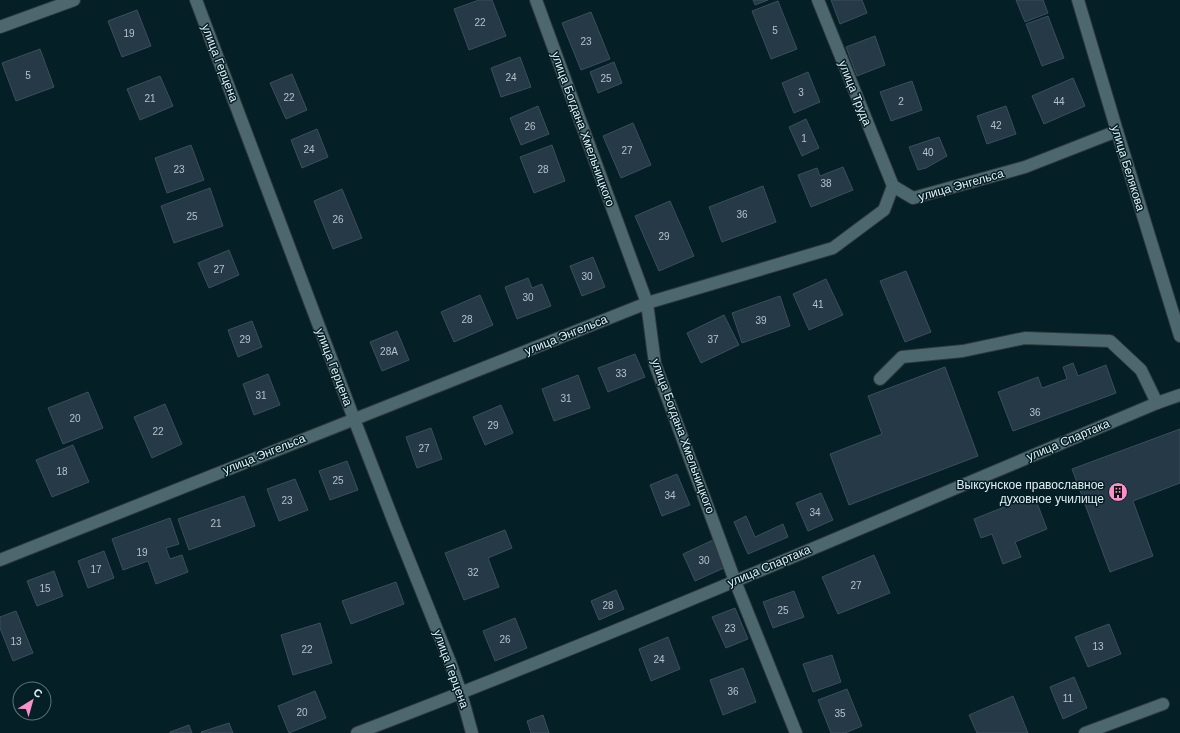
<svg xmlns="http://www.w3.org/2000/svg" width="1180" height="733" viewBox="0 0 1180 733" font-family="Helvetica,sans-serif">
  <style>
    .building { fill: #263947; stroke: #3b4e5c }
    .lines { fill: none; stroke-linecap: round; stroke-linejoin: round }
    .minor-casing { stroke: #2d373c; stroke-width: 14 }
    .minor { stroke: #4c676e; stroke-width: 12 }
    .labels { text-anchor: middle; stroke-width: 3; stroke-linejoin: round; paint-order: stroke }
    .number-label { font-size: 10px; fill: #b3c3ca }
    .street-label { font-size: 12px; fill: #e2f1f5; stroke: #041f25 }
    .poi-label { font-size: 12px; fill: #e2f1f5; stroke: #041f25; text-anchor: end }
  </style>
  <rect width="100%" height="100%" fill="#041f25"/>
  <!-- building -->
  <g class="building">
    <path d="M479,0H492L506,36L469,50L454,9Z"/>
    <path d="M753,0H768L755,5Z"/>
    <path d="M831,0H862L867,13L840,24Z"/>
    <path d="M1016,0H1043L1048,13L1025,22Z"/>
    <path d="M778,1L797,49L771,59L752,11Z"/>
    <path d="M137,10L151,46L122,57L108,21Z"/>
    <path d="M591,12L610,59L581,70L562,23Z"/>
    <path d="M1048,16L1064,58L1042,66L1026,24Z"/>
    <path d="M875,36L885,65L857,76L846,47Z"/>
    <path d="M40,49L54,87L16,101L2,63Z"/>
    <path d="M520,57L531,87L501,97L491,68Z"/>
    <path d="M614,62L622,83L598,93L590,72Z"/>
    <path d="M808,72L820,102L794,113L782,83Z"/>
    <path d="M292,74L307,110L286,119L270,83Z"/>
    <path d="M160,76L173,106L140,120L127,89Z"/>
    <path d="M1073,78L1085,106L1044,124L1032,96Z"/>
    <path d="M912,81L922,110L891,121L880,92Z"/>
    <path d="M538,106L549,134L521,145L510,118Z"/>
    <path d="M1006,106L1016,134L987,144L977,116Z"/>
    <path d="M806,119L819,148L802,156L789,127Z"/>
    <path d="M633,123L651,165L621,178L603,136Z"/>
    <path d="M317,129L328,157L302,168L291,140Z"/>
    <path d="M939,137L947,156L926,168L918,170L909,147Z"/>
    <path d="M191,145L204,180L167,193L155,158Z"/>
    <path d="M552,145L565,181L534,193L520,157Z"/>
    <path d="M843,167L853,190L811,207L798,175L817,168L820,176Z"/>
    <path d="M763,186L776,222L722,242L709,207Z"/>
    <path d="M210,188L223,226L174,243L161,206Z"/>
    <path d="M342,189L362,238L333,249L314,201Z"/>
    <path d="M670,201L694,256L659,271L635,216Z"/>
    <path d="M229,250L239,275L209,288L198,263Z"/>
    <path d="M593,257L605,287L582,296L570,266Z"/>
    <path d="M906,271L931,332L905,342L880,281Z"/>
    <path d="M528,278L532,288L542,284L551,306L517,319L505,287Z"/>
    <path d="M826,279L843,315L809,330L793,294Z"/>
    <path d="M480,295L493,325L454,342L441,312Z"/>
    <path d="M780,296L790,326L742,343L732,313Z"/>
    <path d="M724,315L739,345L701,363L687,333Z"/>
    <path d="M252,321L262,347L238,357L228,330Z"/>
    <path d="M397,331L409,360L382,371L370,342Z"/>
    <path d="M635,354L645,377L608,392L598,368Z"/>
    <path d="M1073,363L1078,376L1106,365L1116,393L1013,431L998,392L1038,377L1042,388L1067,379L1063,367Z"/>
    <path d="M945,367L978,456L849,505L830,454L882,434L868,396Z"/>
    <path d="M268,374L280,405L254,415L243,384Z"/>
    <path d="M578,375L590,408L554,421L542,389Z"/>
    <path d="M88,392L103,428L63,444L48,408Z"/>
    <path d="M165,404L182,444L152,458L134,417Z"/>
    <path d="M501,405L513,433L485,445L473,417Z"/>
    <path d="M431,428L442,459L417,468L406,437Z"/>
    <path d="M1180,429V483L1133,501L1153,556L1110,572L1072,469Z"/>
    <path d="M73,445L89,482L52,497L36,460Z"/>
    <path d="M347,461L358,490L330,500L319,471Z"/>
    <path d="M677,474L690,505L662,516L650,485Z"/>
    <path d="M295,479L308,510L279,521L267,489Z"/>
    <path d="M821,493L833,520L808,531L796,503Z"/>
    <path d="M1034,495L1047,529L1015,542L1021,557L1003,564L992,534L981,538L974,519Z"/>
    <path d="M244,496L255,526L189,550L178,519Z"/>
    <path d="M746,516L755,537L783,524L788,537L748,554L734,522Z"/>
    <path d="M170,518L179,544L166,548L170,559L182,555L188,572L156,584L148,561L123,570L112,539Z"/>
    <path d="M505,530L512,548L488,558L499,587L464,600L445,553Z"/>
    <path d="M713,540L726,567L695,581L683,554Z"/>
    <path d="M104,551L114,578L88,588L78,561Z"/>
    <path d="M874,555L890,593L838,614L822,577Z"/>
    <path d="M54,571L63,596L37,606L27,581Z"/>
    <path d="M396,582L404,604L351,624L342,601Z"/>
    <path d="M616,590L624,609L599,620L591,601Z"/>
    <path d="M794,591L804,617L773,628L763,602Z"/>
    <path d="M735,608L748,639L726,648L712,617Z"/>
    <path d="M16,611L33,653L13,661L0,628V617Z"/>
    <path d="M515,618L527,648L495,661L483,631Z"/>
    <path d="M320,623L332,663L293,675L281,635Z"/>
    <path d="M1109,624L1121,654L1088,667L1075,637Z"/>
    <path d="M668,637L680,669L651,681L639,649Z"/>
    <path d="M832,655L841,682L813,692L803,664Z"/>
    <path d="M743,668L756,702L723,715L710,680Z"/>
    <path d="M1074,677L1087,708L1063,719L1050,687Z"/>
    <path d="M847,689L862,726L845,733H831L818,700Z"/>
    <path d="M315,691L326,718L289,733L278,706Z"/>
    <path d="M1013,696L1028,733H977L969,715Z"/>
    <path d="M543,715L549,733H531L527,721Z"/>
    <path d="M229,723L233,733H202L201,732Z"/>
    <path d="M189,725L192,733H170V732Z"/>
  </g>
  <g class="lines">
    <!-- minor casing -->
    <g class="minor-casing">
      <g id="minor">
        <path d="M196,0L354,419L395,525L450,662L461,693L472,733"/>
        <path d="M536,0L647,303L655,364L735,581L796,733"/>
        <path d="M818,0L893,186"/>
        <path d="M1078,0L1117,131L1180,336"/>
        <path d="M0,27L74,0"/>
        <path d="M893,186L913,198L1025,167L1117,131"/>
        <path d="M880,379L902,357L963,351L1025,338L1110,341L1141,370L1157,403"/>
        <path d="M0,560L647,303L833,248L884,210L893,186"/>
        <path d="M357,733C627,630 891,515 1157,403L1180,395"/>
        <path d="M1085,733L1163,704"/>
      </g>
    </g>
    <!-- minor -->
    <use href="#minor" class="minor"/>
  </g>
  <!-- icons -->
  <defs>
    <g id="building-disc" transform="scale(1)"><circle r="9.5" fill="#f890ca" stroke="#041f25"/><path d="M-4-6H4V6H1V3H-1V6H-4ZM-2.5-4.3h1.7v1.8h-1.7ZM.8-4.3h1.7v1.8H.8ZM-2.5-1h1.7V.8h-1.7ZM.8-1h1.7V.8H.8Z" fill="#111"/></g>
  </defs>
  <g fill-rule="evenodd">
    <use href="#building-disc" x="1118" y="492"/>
  </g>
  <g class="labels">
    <!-- number labels -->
    <g class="number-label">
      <text x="480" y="26">22</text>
      <text x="775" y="34">5</text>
      <text x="129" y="37">19</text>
      <text x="586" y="45">23</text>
      <text x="28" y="79">5</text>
      <text x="511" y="81">24</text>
      <text x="606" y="82">25</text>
      <text x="801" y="96">3</text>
      <text x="289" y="101">22</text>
      <text x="150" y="102">21</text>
      <text x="901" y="105">2</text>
      <text x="1059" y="105">44</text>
      <text x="996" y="129">42</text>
      <text x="530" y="130">26</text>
      <text x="804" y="142">1</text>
      <text x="309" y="153">24</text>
      <text x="627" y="154">27</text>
      <text x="928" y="156">40</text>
      <text x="179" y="173">23</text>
      <text x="543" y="173">28</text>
      <text x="826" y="187">38</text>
      <text x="742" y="218">36</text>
      <text x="192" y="220">25</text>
      <text x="338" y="223">26</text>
      <text x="664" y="240">29</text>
      <text x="219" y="273">27</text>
      <text x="587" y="280">30</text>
      <text x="528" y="301">30</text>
      <text x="818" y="308">41</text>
      <text x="467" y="323">28</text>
      <text x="761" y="324">39</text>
      <text x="245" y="343">29</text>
      <text x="713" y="343">37</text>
      <text x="389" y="355">28А</text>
      <text x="621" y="377">33</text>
      <text x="261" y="399">31</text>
      <text x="566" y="402">31</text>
      <text x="1035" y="416">36</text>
      <text x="75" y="422">20</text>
      <text x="493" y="429">29</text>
      <text x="158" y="435">22</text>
      <text x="424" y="452">27</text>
      <text x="62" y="475">18</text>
      <text x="338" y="484">25</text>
      <text x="670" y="499">34</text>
      <text x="287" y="504">23</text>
      <text x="815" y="516">34</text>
      <text x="216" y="527">21</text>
      <text x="142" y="556">19</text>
      <text x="704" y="564">30</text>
      <text x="96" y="573">17</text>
      <text x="473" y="576">32</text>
      <text x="856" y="589">27</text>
      <text x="45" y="592">15</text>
      <text x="608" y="609">28</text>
      <text x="783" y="614">25</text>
      <text x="730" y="632">23</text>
      <text x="505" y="643">26</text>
      <text x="16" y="645">13</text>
      <text x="1098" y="650">13</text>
      <text x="307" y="653">22</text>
      <text x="659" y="663">24</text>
      <text x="733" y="695">36</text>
      <text x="1068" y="702">11</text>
      <text x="302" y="716">20</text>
      <text x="840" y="717">35</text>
    </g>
    <!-- street labels -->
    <g class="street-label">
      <text transform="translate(220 63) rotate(69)" y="4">улица Герцена</text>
      <text transform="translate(855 93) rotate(68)" y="4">улица Труда</text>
      <text transform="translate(583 129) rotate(70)" y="4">улица Богдана Хмельницкого</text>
      <text transform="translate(1128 168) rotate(73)" y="4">улица Белякова</text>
      <text transform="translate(961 185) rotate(-16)" y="4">улица Энгельса</text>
      <text transform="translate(566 335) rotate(-22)" y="4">улица Энгельса</text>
      <text transform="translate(334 367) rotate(69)" y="4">улица Герцена</text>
      <text transform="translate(683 436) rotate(70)" y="4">улица Богдана Хмельницкого</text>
      <text transform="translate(1068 440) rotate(-23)" y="4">улица Спартака</text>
      <text transform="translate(264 454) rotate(-22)" y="4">улица Энгельса</text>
      <text transform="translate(769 566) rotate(-23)" y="4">улица Спартака</text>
      <text transform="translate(451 669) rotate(70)" y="4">улица Герцена</text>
    </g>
    <!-- poi labels -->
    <g class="poi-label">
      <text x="1104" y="489">Выксунское православное<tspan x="1104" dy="14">духовное училище</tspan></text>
    </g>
  </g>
  <!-- north arrow -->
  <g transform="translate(32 701) rotate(37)"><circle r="19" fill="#041f25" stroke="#5d7378"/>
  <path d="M0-3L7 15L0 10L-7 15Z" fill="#f890ca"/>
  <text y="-6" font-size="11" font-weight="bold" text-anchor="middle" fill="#e2f1f5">С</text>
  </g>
</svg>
